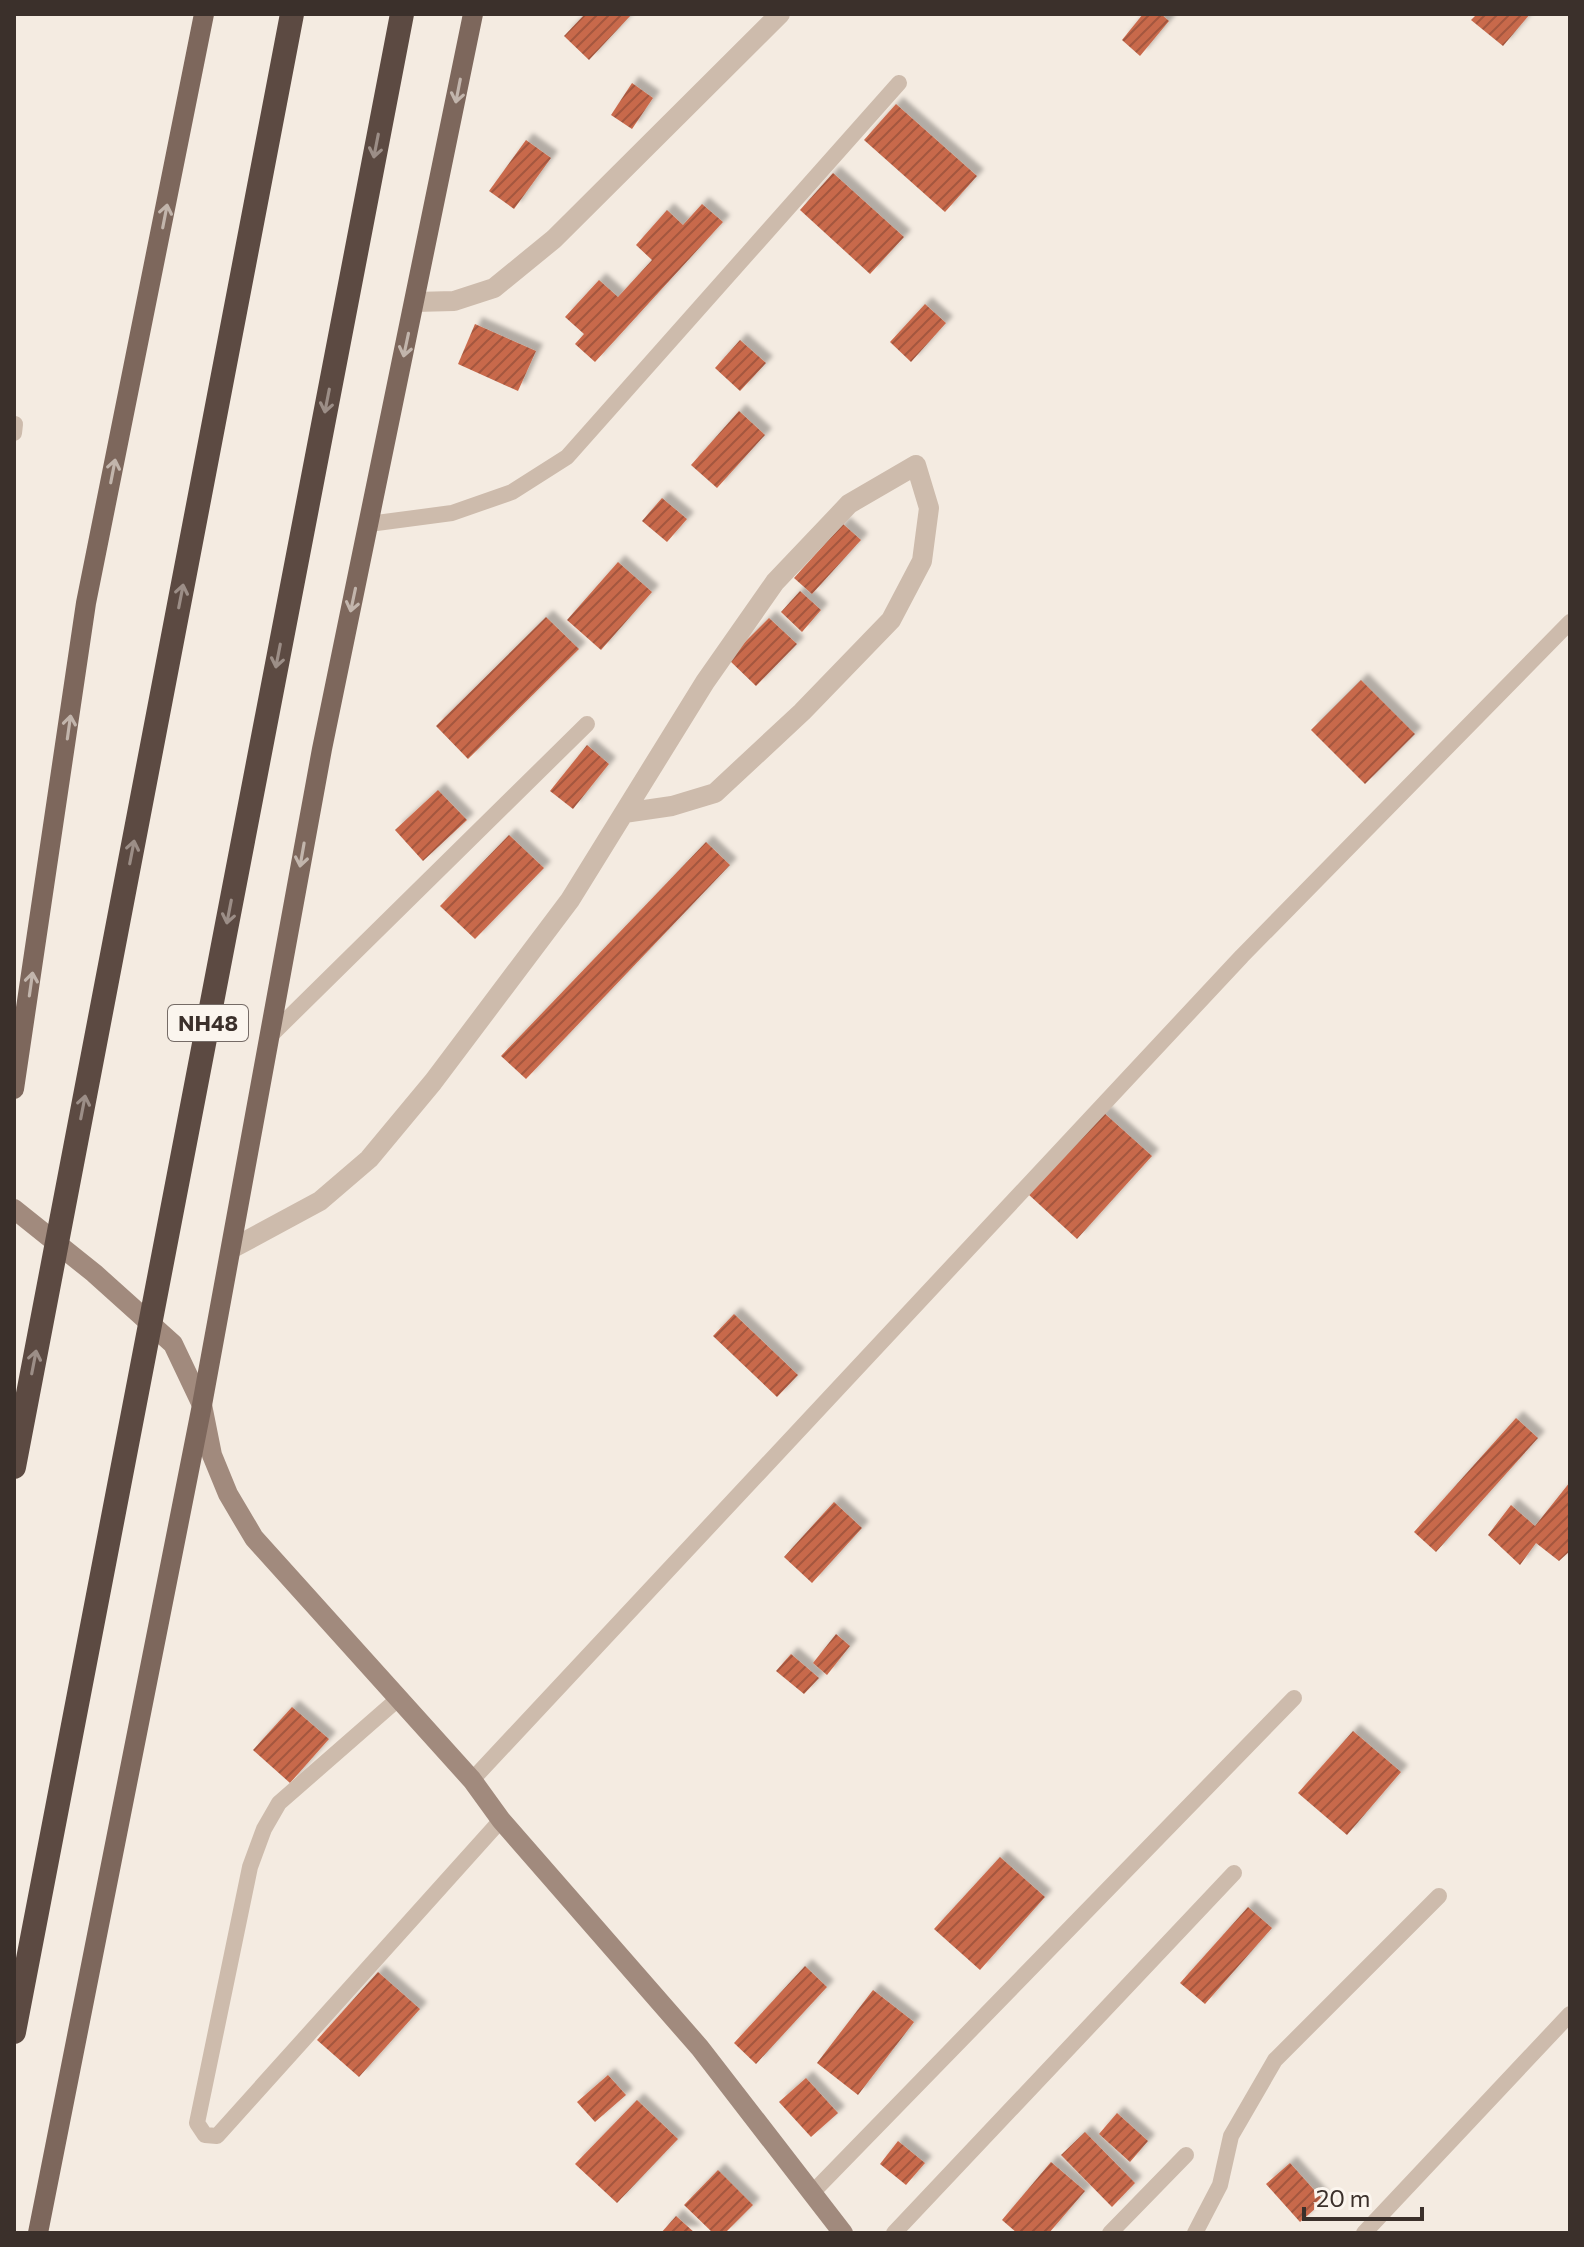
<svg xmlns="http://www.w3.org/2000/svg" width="1584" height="2247" viewBox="0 0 1584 2247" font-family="Commissioner,sans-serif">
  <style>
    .building { fill: url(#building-hatch); filter: url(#shadow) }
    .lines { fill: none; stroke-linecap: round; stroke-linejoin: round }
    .lane { stroke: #cdbbac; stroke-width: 16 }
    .street { stroke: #cdbbac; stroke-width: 20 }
    .secondary { stroke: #a18a7d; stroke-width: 20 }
    .primary { stroke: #7d675c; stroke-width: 20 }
    .highway { stroke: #5c4a42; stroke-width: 24 }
    .oneway { stroke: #c2b5ac }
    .oneway2 { stroke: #9c8e87 }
    .labels { text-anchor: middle; stroke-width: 8; stroke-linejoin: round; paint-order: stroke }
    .shield { fill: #fbf5ee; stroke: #756b66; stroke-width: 2 }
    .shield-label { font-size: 22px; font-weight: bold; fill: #3b302b }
  </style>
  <defs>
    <pattern id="building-hatch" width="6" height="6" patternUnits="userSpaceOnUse" patternTransform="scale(2)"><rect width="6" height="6" fill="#c8694b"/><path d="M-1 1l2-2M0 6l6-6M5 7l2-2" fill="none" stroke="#a4573f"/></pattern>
    <filter id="shadow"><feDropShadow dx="7" dy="-7" stdDeviation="2" flood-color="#0004"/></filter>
  </defs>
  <rect width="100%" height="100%" fill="#f4ebe1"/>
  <!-- building -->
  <g class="building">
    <path d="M585,14H632L589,60L564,36Z"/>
    <path d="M1143,14H1161L1169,21L1140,56L1122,40Z"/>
    <path d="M1477,14H1530L1503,46L1471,20Z"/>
    <path d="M632,83L653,98L632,129L611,115Z"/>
    <path d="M896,104L977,176L945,212L864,140Z"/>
    <path d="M526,140L551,158L514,209L489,191Z"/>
    <path d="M833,173L904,237L870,274L800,210Z"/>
    <path d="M702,204L723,222L595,362L575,344L584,334L565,317L599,280L618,297L652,260L636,245L667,210L683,225Z"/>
    <path d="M925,304L946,323L911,362L890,342Z"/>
    <path d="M475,324L536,351L518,391L458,364Z"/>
    <path d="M740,340L766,363L740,391L715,368Z"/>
    <path d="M739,411L765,435L717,488L691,465Z"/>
    <path d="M662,498L687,519L667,542L642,521Z"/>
    <path d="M843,524L861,540L812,594L794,578Z"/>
    <path d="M618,562L652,592L601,650L567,620Z"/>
    <path d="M800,591L821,610L802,632L781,612Z"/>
    <path d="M546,617L579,649L468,759L436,726Z"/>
    <path d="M769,618L797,644L756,686L728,659Z"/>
    <path d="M1361,680L1415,734L1365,784L1311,730Z"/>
    <path d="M587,745L609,764L573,809L550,791Z"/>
    <path d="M438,790L467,820L423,861L395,830Z"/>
    <path d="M509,835L544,868L475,939L440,906Z"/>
    <path d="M706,842L730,865L526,1079L501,1056Z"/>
    <path d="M1103,1112L1152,1156L1077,1239L1028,1194Z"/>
    <path d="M734,1314L798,1375L777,1397L713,1336Z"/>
    <path d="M1516,1418L1538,1438L1436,1552L1414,1532Z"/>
    <path d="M1570,1482V1551L1559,1561L1536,1543L1520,1565L1488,1535L1511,1505L1535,1526Z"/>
    <path d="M834,1502L862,1528L812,1583L784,1557Z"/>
    <path d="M836,1634L850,1646L827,1675L813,1663Z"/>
    <path d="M791,1654L819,1678L804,1694L776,1671Z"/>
    <path d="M292,1707L329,1739L290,1783L253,1750Z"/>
    <path d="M1353,1731L1401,1772L1347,1835L1298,1793Z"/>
    <path d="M1000,1857L1045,1897L980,1970L934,1929Z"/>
    <path d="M1248,1907L1272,1928L1205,2004L1180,1983Z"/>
    <path d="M805,1966L827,1987L756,2064L734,2043Z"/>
    <path d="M378,1972L420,2009L359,2077L317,2040Z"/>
    <path d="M873,1990L914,2022L858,2095L817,2063Z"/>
    <path d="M608,2075L626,2095L595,2122L577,2102Z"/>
    <path d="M806,2078L838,2113L811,2137L779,2102Z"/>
    <path d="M637,2100L678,2139L617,2203L575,2164Z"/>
    <path d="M1117,2113L1148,2141L1130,2162L1099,2134Z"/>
    <path d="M1085,2132L1135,2183L1112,2207L1061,2155Z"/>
    <path d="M898,2141L925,2163L906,2185L880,2164Z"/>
    <path d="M1051,2162L1085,2191L1049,2233H1017L1002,2220Z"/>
    <path d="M1290,2163L1324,2201L1300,2222L1266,2184Z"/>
    <path d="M718,2170L753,2205L725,2233H713L684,2205Z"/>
    <path d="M676,2216L695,2233H661Z"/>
  </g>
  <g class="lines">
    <!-- lane -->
    <g class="lane">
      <path d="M14,433L15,424"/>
      <path d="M369,524L452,513L512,492L567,457L899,83"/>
      <path d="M269,1037L587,724"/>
      <path d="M398,1699L279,1803L264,1829L250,1867L197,2123L205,2135L217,2136L501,1820"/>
      <path d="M472,1780L1242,956L1570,622"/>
      <path d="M812,2193L1294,1698"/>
      <path d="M894,2233L1234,1873"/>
      <path d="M1110,2233L1186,2155"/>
      <path d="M1195,2233L1220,2185L1231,2136L1275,2060L1439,1896"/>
      <path d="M1364,2233L1570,2014"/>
    </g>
    <!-- street -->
    <g class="street">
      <path d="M415,302L454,301L494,288L554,239L780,14"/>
      <path d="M231,1249L320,1201L369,1159L433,1082L570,900L705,682L775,582L849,504L916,465L929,508L922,561L891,620L802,712L715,793L672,806L624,813"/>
    </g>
    <!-- secondary -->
    <path class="secondary" d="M14,1209L94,1273L173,1344L202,1405L212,1455L228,1494L254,1538L472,1780L501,1820L700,2048L843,2233"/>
    <!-- primary -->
    <g class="primary">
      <path d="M14,1089L86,603L204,14"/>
      <path d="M38,2233L202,1405L322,749L473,14"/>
    </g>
    <!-- highway -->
    <g class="highway">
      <path d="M14,1467L292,14"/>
      <path d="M14,2032L402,14"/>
    </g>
  </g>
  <!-- one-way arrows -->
  <defs><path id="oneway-shaft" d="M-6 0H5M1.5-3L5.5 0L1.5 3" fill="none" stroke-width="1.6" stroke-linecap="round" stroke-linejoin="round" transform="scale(2)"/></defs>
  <g class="oneway">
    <use href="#oneway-shaft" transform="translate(458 91) rotate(101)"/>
    <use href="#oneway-shaft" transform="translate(165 216) rotate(-79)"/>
    <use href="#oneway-shaft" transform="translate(406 345) rotate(102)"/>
    <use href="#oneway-shaft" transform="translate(113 471) rotate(-79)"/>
    <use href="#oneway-shaft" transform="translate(353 600) rotate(102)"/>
    <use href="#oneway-shaft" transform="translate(69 727) rotate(-82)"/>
    <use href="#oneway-shaft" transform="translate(302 855) rotate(100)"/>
    <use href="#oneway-shaft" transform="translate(31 984) rotate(-82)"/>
  </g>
  <g class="oneway2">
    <use href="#oneway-shaft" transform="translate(376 146) rotate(101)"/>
    <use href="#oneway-shaft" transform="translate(327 401) rotate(101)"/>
    <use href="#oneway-shaft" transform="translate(181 596) rotate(-79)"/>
    <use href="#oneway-shaft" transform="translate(278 656) rotate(101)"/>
    <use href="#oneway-shaft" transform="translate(132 852) rotate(-79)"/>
    <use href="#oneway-shaft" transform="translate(229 912) rotate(101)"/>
    <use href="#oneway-shaft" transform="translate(83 1107) rotate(-79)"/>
    <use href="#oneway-shaft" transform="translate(34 1362) rotate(-79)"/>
  </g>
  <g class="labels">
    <!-- shield labels -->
    <rect class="shield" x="168" y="1005" width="80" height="36" rx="6"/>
    <g class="shield-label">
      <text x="208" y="1031">NH48</text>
    </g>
  </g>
  <!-- border -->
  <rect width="1584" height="2247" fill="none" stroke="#3b302b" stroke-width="32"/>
  <!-- scale -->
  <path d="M1304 2207v12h118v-12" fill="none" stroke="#3b302b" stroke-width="4"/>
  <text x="1316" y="2207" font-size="24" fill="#3b302b" stroke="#fbf5ee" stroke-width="6" paint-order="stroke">20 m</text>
</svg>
